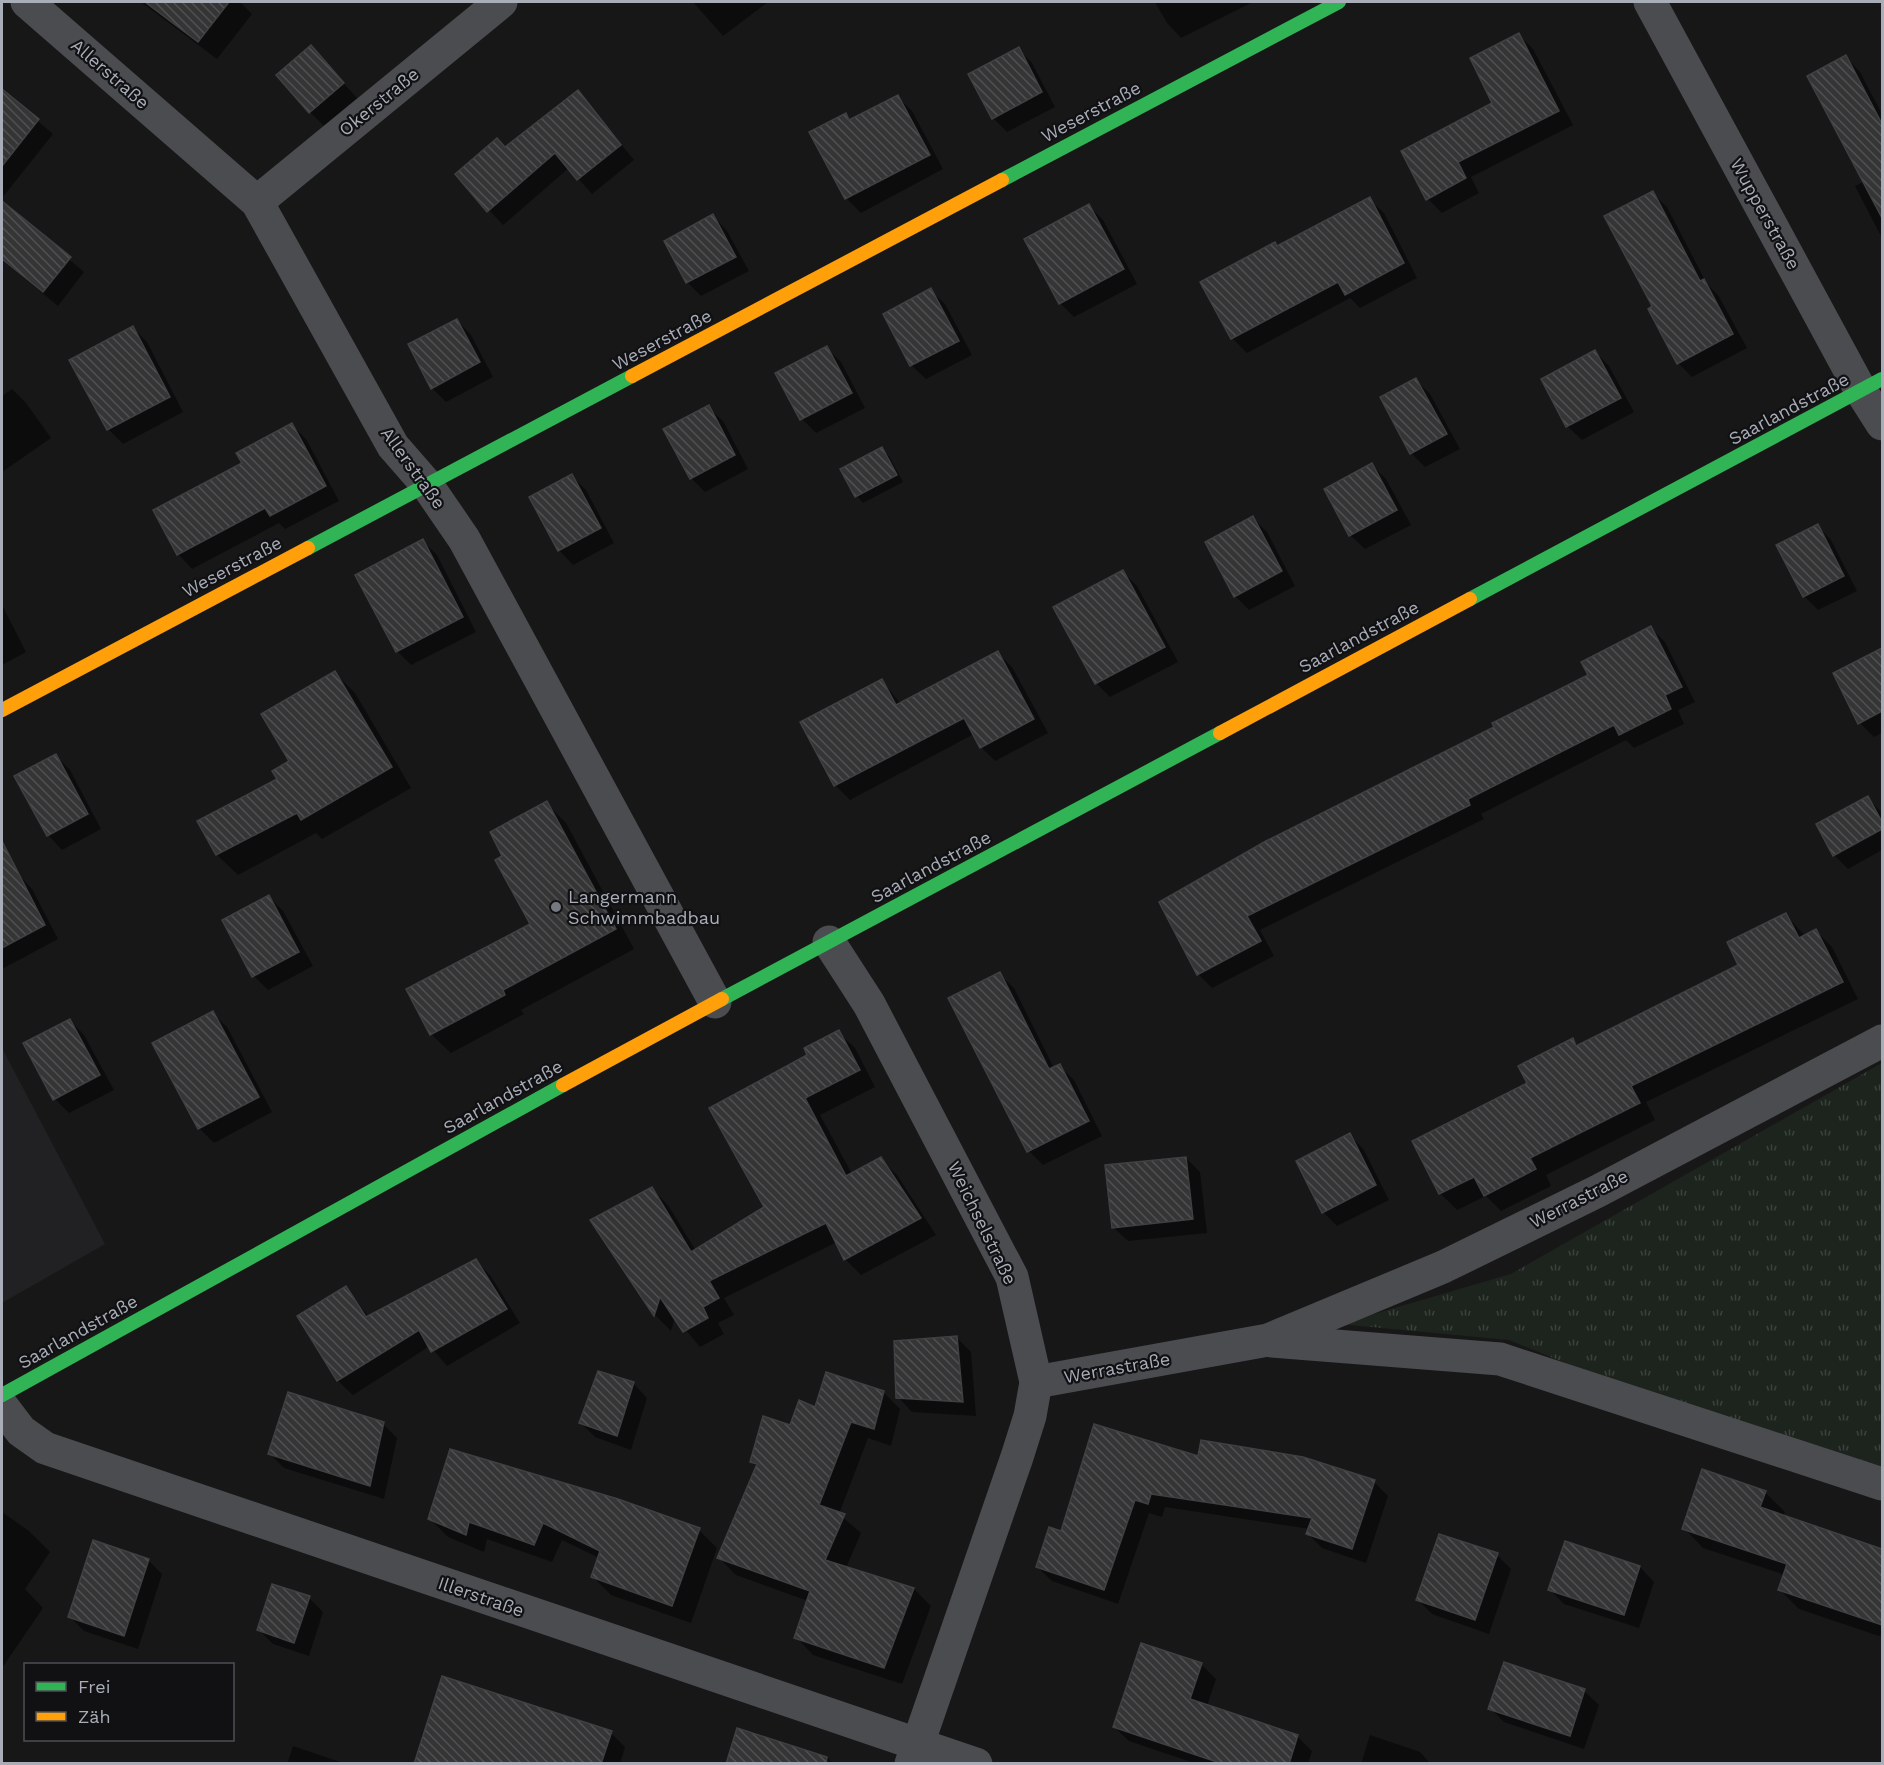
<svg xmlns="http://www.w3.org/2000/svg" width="1884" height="1765" viewBox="0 0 1884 1765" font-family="'Work Sans',sans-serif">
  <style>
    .built { fill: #212123 }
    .grass { fill: url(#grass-tufts) }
    .shadow { fill: #0007 }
    .building { fill: url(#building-back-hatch); stroke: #3f4043; stroke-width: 1.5 }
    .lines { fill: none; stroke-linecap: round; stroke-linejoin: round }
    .street { stroke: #4b4c50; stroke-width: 33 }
    .fast { stroke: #30b455; stroke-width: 14 }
    .slow { stroke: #ff9f0a; stroke-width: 14 }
    .poi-dot { fill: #757880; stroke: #111113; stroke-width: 2 }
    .labels { text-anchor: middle; stroke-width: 4.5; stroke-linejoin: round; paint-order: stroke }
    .street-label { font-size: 18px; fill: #a8adb8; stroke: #111113 }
    .poi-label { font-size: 18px; fill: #a8adb8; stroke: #111113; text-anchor: start }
  </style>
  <defs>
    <pattern id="grass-tufts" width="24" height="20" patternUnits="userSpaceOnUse" patternTransform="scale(1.5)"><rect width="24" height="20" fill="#1d241e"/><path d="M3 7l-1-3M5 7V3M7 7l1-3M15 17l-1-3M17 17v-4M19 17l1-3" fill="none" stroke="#3b413d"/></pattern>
    <pattern id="building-back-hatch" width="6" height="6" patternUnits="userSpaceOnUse" patternTransform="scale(1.5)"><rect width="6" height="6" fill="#353536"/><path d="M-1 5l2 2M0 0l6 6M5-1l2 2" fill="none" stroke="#4f5051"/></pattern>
  </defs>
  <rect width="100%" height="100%" fill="#171717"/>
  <!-- built -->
  <path class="built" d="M2,1048L105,1244L2,1303Z"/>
  <!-- grass -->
  <path class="grass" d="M1882,1063V1470L1634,1391L1509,1340L1340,1324L1511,1274Z"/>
  <!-- shadow -->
  <g class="shadow">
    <path d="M141,2H240L252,14L217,59Z"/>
    <path d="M693,2H768L723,36Z"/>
    <path d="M1155,2H1253L1181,38L1167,23Z"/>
    <path d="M1519,35L1533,49L1573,125L1471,177L1479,193L1442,213L1428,199L1494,103Z"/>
    <path d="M311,47L357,98L324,126L310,112Z"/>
    <path d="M1018,49L1032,63L1055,107L1007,132L993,118Z"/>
    <path d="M1846,57L1860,72L1882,114V238L1855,186L1865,181Z"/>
    <path d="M2,91L53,134L2,198Z"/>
    <path d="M578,92L634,160L592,194L569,168L503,225L457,175L505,149Z"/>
    <path d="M897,96L912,111L943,169L861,213L847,199L811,132L845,115L852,121Z"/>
    <path d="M1652,193L1667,207L1707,284L1718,295L1747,348L1692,377L1678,363L1654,307Z"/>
    <path d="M1369,199L1384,213L1417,278L1360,308L1350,298L1247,353L1232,338L1202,282L1278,247Z"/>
    <path d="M1089,206L1103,220L1137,284L1074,317L1060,303Z"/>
    <path d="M12,211L84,272L58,306L2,260V224Z"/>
    <path d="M713,216L727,231L749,271L701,296L687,282Z"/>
    <path d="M930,290L945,304L972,355L926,379L911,365Z"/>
    <path d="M457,320L471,335L493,377L446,402L432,388Z"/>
    <path d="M133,328L147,342L183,412L123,444L109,430L72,360Z"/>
    <path d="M826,348L841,362L865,408L816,433L802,419L777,373Z"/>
    <path d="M1595,352L1609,366L1634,412L1582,440L1567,426Z"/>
    <path d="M1416,380L1430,394L1460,449L1425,467L1411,453Z"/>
    <path d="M12,389L26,403L51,438L2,472V396Z"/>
    <path d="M708,407L723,421L748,469L705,492L691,478Z"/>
    <path d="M292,425L306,439L339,501L285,529L279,523L192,569L178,554L244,464Z"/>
    <path d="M882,449L889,456L903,482L863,503L857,496L843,470Z"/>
    <path d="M1372,465L1386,479L1411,525L1365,549L1350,535Z"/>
    <path d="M572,476L586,490L614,543L573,565L559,550Z"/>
    <path d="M1253,518L1267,532L1295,586L1249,610L1235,596Z"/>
    <path d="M1817,526L1831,540L1857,591L1818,610L1804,596Z"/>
    <path d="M423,541L437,555L476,632L411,665L397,651Z"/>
    <path d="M1123,572L1137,586L1178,662L1110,697L1096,683Z"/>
    <path d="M2,605L26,652L2,665Z"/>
    <path d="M1651,628L1665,642L1695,702L1678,710L1684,724L1634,748L1626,740L1481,814L1484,819L1260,930L1274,956L1212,988L1198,974L1161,902L1496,728L1590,675Z"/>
    <path d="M1881,650L1882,733L1874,737L1860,723Z"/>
    <path d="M998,653L1012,667L1048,733L995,761L981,747L974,734L850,800L836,786L802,723L882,681L901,704Z"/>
    <path d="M335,673L355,693L411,788L322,839L316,833L238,875L217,855L199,821L279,779L291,762Z"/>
    <path d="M56,756L70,770L101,829L62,850L48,835Z"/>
    <path d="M1868,798L1882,813V850L1848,869L1834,855Z"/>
    <path d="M546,803L566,823L634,949L521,1010L524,1014L451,1053L431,1034L532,924L504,856Z"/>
    <path d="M18,874L32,889L58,939L2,969V883Z"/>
    <path d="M269,897L283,911L313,966L268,990L254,976Z"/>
    <path d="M1786,915L1805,936L1816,931L1832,947L1858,999L1646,1102L1655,1120L1546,1175L1551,1186L1501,1211L1486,1196L1457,1210L1441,1194L1414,1141L1529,1083L1572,1040L1579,1047L1740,966Z"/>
    <path d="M999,974L1014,988L1054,1068L1060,1066L1074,1080L1102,1136L1043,1165L1029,1151Z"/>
    <path d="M212,1013L227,1027L272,1112L214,1143L199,1128L154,1044Z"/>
    <path d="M70,1020L84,1035L114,1090L69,1113L55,1099Z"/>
    <path d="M838,1032L855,1048L875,1087L820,1115L852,1174L880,1159L897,1175L936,1235L861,1275L845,1259L837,1242L724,1298L734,1315L718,1323L724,1334L700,1347L675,1317L671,1331L655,1315L592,1220L652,1189L668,1205L696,1251L766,1208L809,1056Z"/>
    <path d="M1350,1135L1364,1150L1389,1200L1337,1226L1323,1212Z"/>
    <path d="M1186,1158L1200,1172L1207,1233L1128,1241L1113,1227Z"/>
    <path d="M476,1261L490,1275L520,1323L447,1366L430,1346L353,1395L338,1381L299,1317L346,1288L369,1317Z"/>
    <path d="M957,1338L971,1352L976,1416L912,1412L898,1397Z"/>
    <path d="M633,1383L647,1398L631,1450L595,1437L581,1423Z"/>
    <path d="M883,1392L900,1409L891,1446L868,1438L839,1514L861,1533L846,1568L914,1589L931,1606L902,1684L813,1655L796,1637L808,1601L736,1575L719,1558L757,1467L752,1462L791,1427L816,1409Z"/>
    <path d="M383,1424L397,1438L384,1499L284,1468L270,1454Z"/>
    <path d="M451,1450L699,1530L717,1548L691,1623L611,1595L593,1577L599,1558L562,1540L552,1562L487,1539L484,1552L448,1537L430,1519Z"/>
    <path d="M1199,1458L1374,1482L1388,1496L1366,1563L1322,1548L1308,1534L1310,1529L1165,1507L1162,1517L1149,1513L1118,1604L1052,1581L1037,1567L1062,1533Z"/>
    <path d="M1765,1492L1785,1512L1783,1517L1882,1550V1637L1799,1609L1780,1590L1785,1575L1703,1548L1684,1528Z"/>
    <path d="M2,1512L29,1531L50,1552L25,1589L43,1608L2,1668Z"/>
    <path d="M1566,1543L1640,1567L1654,1582L1639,1628L1564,1604L1550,1590Z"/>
    <path d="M1497,1555L1511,1569L1489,1634L1432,1614L1418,1600Z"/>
    <path d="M148,1560L162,1574L138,1649L84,1631L70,1617Z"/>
    <path d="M309,1598L323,1612L309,1656L273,1644L259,1630Z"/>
    <path d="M1142,1645L1202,1665L1216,1679L1207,1706L1298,1737L1312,1751L1308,1764H1197L1129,1741L1114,1727Z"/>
    <path d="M1584,1691L1599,1705L1584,1749L1504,1722L1490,1708Z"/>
    <path d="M738,1730L829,1759L833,1764H727Z"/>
    <path d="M611,1733L625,1747L620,1764H494Z"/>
    <path d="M1370,1735L1420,1752L1431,1764H1361Z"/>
    <path d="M293,1746L346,1764H287Z"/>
  </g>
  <!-- building -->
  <g class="building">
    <path d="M145,2H229L198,42Z"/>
    <path d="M1519,33L1559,111L1458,162L1466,178L1426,200L1401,151L1492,103L1470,58Z"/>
    <path d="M311,45L344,83L309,113L276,75Z"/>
    <path d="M1019,47L1042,92L992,119L968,74Z"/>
    <path d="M1846,55L1882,124V218L1807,76Z"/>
    <path d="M2,89L39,119L2,166Z"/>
    <path d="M578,90L621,145L577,180L555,153L487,212L455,174L497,138L505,147Z"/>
    <path d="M898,95L930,155L845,199L809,132L846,113L849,120Z"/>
    <path d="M1653,191L1700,281L1704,279L1733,334L1677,364L1648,309L1652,306L1604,216Z"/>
    <path d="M1370,197L1404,263L1345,295L1338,282L1231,339L1200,282L1275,242L1277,246Z"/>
    <path d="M2,201L71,257L43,292L2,259Z"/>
    <path d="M1089,204L1124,269L1059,304L1024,239Z"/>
    <path d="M713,214L736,257L686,283L664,241Z"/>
    <path d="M931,288L959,341L910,366L883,314Z"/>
    <path d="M457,319L480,362L431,389L408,344Z"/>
    <path d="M133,326L170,397L107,430L69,360Z"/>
    <path d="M827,346L852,393L800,420L775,373Z"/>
    <path d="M1595,350L1621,398L1566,427L1541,379Z"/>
    <path d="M1416,378L1447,434L1410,454L1380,397Z"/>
    <path d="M709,405L735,455L690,479L663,429Z"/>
    <path d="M292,423L326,486L270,516L265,508L177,555L153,510L242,463L236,453Z"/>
    <path d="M882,447L897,475L855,497L840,469Z"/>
    <path d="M1372,463L1397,510L1349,536L1324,489Z"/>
    <path d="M572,474L601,528L558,551L529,497Z"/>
    <path d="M1253,516L1282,571L1234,597L1205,542Z"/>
    <path d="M1818,524L1844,576L1803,597L1776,545Z"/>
    <path d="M423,539L463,617L396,652L355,575Z"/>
    <path d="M1123,570L1165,647L1095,684L1053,607Z"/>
    <path d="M1651,626L1682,687L1665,695L1671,709L1619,735L1614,725L1468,799L1470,805L1247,916L1261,941L1197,975L1159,902L1266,841L1494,727L1492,723L1588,675L1581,662Z"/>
    <path d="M1882,648V711L1858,724L1833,673Z"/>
    <path d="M998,651L1034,719L980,748L964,718L834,786L800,722L882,679L896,705Z"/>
    <path d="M335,671L392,767L301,820L297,813L216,855L197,821L277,779L272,771L289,761L261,714Z"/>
    <path d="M56,754L88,814L47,836L14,776Z"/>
    <path d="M1868,796L1882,822V829L1833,856L1816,824Z"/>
    <path d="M547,801L616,929L503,990L505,995L430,1035L406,989L530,924L495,860L502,856L490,832Z"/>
    <path d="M2,841L45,925L2,948Z"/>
    <path d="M269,895L299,952L252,977L222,920Z"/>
    <path d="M1786,913L1799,938L1816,929L1843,982L1631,1086L1640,1103L1530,1158L1536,1169L1484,1196L1474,1177L1439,1194L1412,1141L1527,1083L1518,1066L1573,1038L1576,1046L1738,965L1727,942Z"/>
    <path d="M1000,972L1049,1069L1060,1064L1089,1121L1027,1152L948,998Z"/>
    <path d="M213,1011L259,1097L198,1129L152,1043Z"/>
    <path d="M70,1019L100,1075L53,1100L23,1043Z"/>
    <path d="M839,1030L860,1070L805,1098L846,1176L881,1157L921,1218L844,1260L826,1223L709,1281L719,1298L703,1307L708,1318L683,1332L660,1297L654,1316L590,1220L652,1187L691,1252L764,1207L709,1108L807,1055L804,1048Z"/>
    <path d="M1350,1133L1376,1185L1322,1213L1296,1161Z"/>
    <path d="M1186,1157L1193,1219L1112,1228L1105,1165Z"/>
    <path d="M476,1259L507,1309L431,1352L419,1330L337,1381L297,1316L346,1286L366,1317Z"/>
    <path d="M957,1336L963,1402L896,1398L894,1341Z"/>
    <path d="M598,1371L634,1382L617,1436L579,1423Z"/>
    <path d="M826,1372L884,1391L874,1429L851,1422L819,1505L845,1514L825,1560L914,1588L884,1668L794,1638L810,1591L717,1558L757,1464L750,1462L763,1416L790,1425L799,1400L815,1407Z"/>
    <path d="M288,1392L384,1422L370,1486L268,1454Z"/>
    <path d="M1094,1424L1198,1456L1201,1440L1303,1457L1375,1480L1352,1549L1306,1534L1312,1518L1151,1494L1148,1504L1135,1500L1104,1590L1036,1567L1049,1527L1061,1531Z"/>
    <path d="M450,1449L618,1499L700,1528L672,1606L591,1577L600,1551L543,1523L534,1545L469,1522L466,1535L428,1519Z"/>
    <path d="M1702,1469L1766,1491L1760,1507L1882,1549V1625L1778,1590L1787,1564L1682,1529Z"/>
    <path d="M1439,1534L1498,1553L1475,1620L1416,1600Z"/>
    <path d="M93,1540L149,1559L124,1636L68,1617Z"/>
    <path d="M1565,1541L1640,1566L1624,1615L1548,1590Z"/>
    <path d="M272,1584L310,1596L294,1643L257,1630Z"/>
    <path d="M1141,1643L1202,1663L1190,1699L1298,1735L1289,1764H1223L1113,1727Z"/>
    <path d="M1504,1662L1585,1689L1570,1736L1488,1709Z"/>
    <path d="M442,1676L612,1731L601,1764H414Z"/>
    <path d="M737,1728L827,1757L826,1764H726Z"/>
  </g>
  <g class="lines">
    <!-- street -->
    <g class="street">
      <path d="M27,2L257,202L393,446L427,485L464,539L715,1002"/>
      <path d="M1650,2L1861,391L1882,424"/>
      <path d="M257,202L501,2"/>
      <path d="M829,942L869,1004L1012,1277L1036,1382L1030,1416L1017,1457L911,1764"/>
      <path d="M1272,1341L1500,1359L1882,1484"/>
      <path d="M1036,1382L1268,1340L1443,1267L1598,1191L1882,1041"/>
      <path d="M2,1406L21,1431L45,1448L976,1764"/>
    </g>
    <!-- fast -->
    <g class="fast">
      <path d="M1002,180L1339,2"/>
      <path d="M308,548L632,376"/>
      <path d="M1470,599L1882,379"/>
      <path d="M722,999L1220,733"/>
      <path d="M2,1395L563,1085"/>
    </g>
    <!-- slow -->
    <g class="slow">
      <path d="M632,376L1002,180"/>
      <path d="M2,710L308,548"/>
      <path d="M1220,733L1470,599"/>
      <path d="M563,1085L722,999"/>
    </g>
  </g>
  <!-- markers -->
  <circle class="poi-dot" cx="556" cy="907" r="6"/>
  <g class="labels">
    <!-- street labels -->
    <g class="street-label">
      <text transform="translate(110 74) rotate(41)" y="6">Allerstraße</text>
      <text transform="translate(379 102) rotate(-39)" y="6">Okerstraße</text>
      <text transform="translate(1091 112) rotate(-28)" y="6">Weserstraße</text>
      <text transform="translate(1765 214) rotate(61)" y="6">Wupperstraße</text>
      <text transform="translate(662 340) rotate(-28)" y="6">Weserstraße</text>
      <text transform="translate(1789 409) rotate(-28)" y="6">Saarlandstraße</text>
      <text transform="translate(413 468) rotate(54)" y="6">Allerstraße</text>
      <text transform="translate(232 567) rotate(-28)" y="6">Weserstraße</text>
      <text transform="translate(1359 637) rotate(-28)" y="6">Saarlandstraße</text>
      <text transform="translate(931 867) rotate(-28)" y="6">Saarlandstraße</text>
      <text transform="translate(503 1097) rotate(-29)" y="6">Saarlandstraße</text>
      <text transform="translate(1579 1199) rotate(-27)" y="6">Werrastraße</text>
      <text transform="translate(982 1223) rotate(64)" y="6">Weichselstraße</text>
      <text transform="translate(78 1332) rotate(-29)" y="6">Saarlandstraße</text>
      <text transform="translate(1117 1368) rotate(-10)" y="6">Werrastraße</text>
      <text transform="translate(481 1597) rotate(19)" y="6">Illerstraße</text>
    </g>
    <!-- poi labels -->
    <g class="poi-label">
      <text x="568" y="903">Langermann<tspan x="568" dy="21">Schwimmbadbau</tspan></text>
    </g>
  </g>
  <!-- border -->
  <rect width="1884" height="1765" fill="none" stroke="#a8adb8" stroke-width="6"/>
  <!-- legend -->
  <rect x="24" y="1663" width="210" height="78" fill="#111113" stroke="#4d4f55" stroke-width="1.5"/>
  <rect x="36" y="1682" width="30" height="9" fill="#30b455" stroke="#4d4f55" stroke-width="1.5"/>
  <text x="78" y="1693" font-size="18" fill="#a8adb8">Frei</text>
  <rect x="36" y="1712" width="30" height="9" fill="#ff9f0a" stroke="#4d4f55" stroke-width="1.5"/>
  <text x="78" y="1723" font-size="18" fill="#a8adb8">Zäh</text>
</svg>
